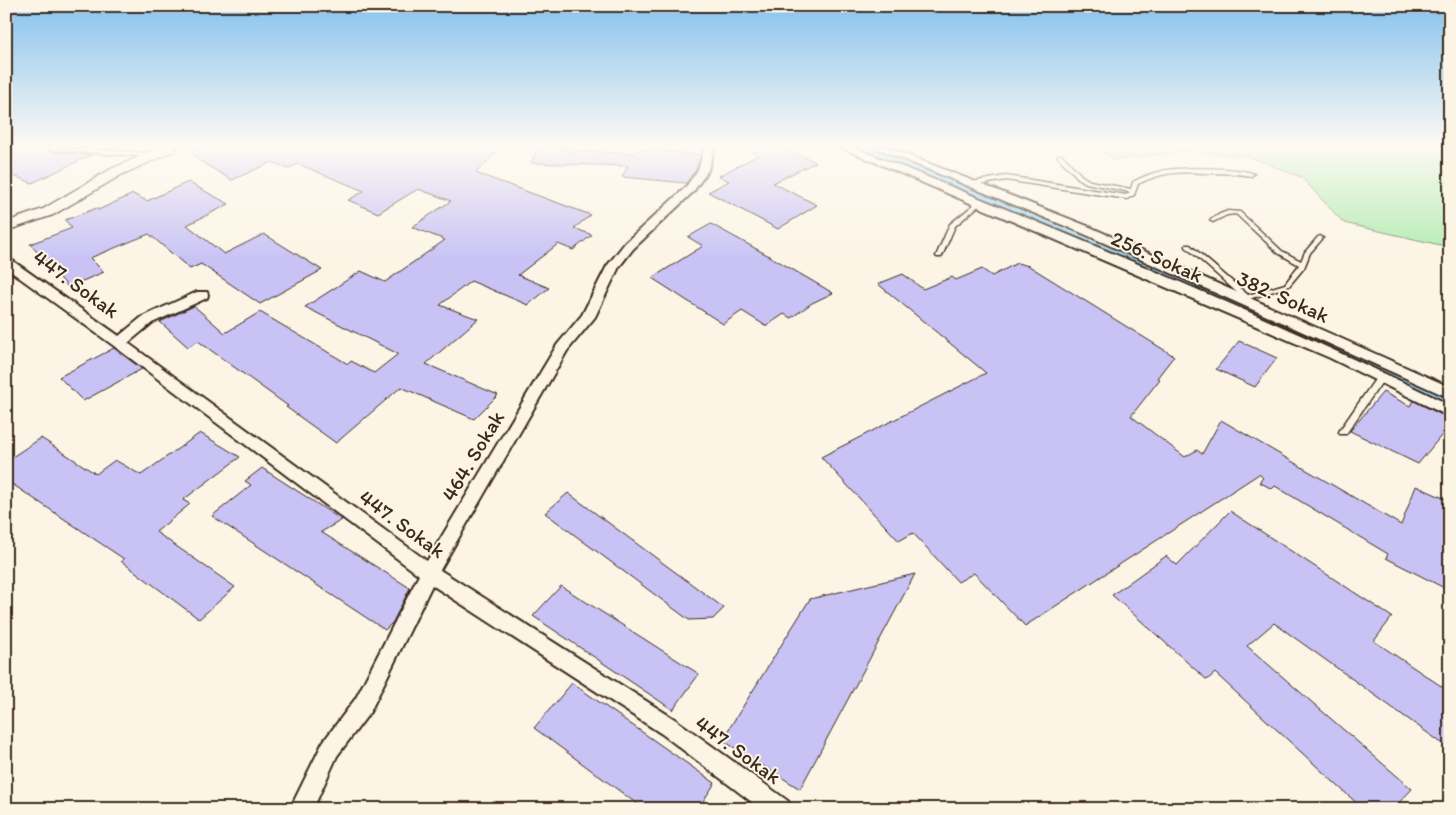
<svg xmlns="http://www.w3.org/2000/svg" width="1456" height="815" viewBox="0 0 1456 815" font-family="Itim,sans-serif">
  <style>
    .green { fill: #b1ebb0; stroke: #768a67 }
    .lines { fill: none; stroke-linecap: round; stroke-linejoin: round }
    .canal { fill: #97d8f9; fill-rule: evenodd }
    .building { fill: #c8c2f5; stroke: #3b2a1e }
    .service-casing { stroke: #3b2a1e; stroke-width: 3 }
    .minor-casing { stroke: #3b2a1e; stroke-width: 4 }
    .tertiary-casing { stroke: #3b2a1e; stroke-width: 3 }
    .service { fill: #fcf5e5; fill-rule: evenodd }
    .minor { fill: #fcf5e5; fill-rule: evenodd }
    .tertiary { fill: #fcf5e5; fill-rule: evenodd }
    .labels { text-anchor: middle; stroke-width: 4; stroke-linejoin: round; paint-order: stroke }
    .street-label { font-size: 21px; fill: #3b2a1e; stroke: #fcf5e5 }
  </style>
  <rect width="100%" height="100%" fill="#fcf5e5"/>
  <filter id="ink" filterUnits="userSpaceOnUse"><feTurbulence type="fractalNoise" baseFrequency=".02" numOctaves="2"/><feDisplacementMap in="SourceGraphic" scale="10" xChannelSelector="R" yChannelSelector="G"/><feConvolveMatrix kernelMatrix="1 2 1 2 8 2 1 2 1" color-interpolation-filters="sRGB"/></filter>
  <g filter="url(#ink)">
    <!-- green -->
    <path class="green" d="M1109,147H1450V244L1440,245L1344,223L1301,177L1247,156L1184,151L1116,160L1100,151Z"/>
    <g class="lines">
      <!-- canal -->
      <path class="canal" d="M859,147H872L1264,313L1450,397V408L1254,319Z"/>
    </g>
    <!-- building -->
    <g class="building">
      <path d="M6,147H48L49,151L52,152L91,155L32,183L6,173Z"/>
      <path d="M203,147H502L476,173L591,215L574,228L592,235L573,250L558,244L518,275L549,288L528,305L471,281L440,305L478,319L426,364L498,395L474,419L401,387L336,443L286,407L288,406L198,341L188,347L160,322L194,306L225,333L260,312L348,364L351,361L374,373L398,354L305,307L361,271L385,282L445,240L412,227L451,201L418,189L378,213L348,200L364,191L298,164L288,169L272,162L232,180L198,160L190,151Z"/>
      <path d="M538,147H567L564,151L635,153L638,149L701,155L696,170L686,183L622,177L628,166L531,163Z"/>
      <path d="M743,147H782L816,162L773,183L817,205L778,229L708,192L729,181L719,176L758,155Z"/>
      <path d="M188,182L229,204L187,225L224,254L264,234L322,270L260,304L201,264L190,269L149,234L90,258L104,272L68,287L30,244L72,228L65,220L97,208L98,210L133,194L147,201Z"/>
      <path d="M711,224L771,257L833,293L812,303L791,318L784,314L766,326L742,311L723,324L652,278L703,246L688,237Z"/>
      <path d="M1017,263L1029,266L1174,356L1157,378L1160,379L1131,416L1185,457L1197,450L1202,454L1221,420L1401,525L1416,486L1450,501V591L1386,558L1388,554L1275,486L1272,489L1259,482L1263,478L1259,474L1025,626L974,573L958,582L913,533L899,541L821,457L986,373L878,284L903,274L923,289L952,277L956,280L982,269L992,276Z"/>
      <path d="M1239,341L1277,358L1255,387L1216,369Z"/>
      <path d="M114,348L142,369L83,401L59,377Z"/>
      <path d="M1383,392L1410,406L1414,401L1450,419V425L1418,464L1350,431Z"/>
      <path d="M200,433L240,457L183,500L190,504L156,532L235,587L199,619L121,561L124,559L6,480V461L41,438L96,474L115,460L141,475Z"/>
      <path d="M262,468L342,520L321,532L410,588L393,622L385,630L212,516L251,485L245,481Z"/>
      <path d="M568,493L724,608L713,619L689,620L545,513Z"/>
      <path d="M1230,511L1392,617L1374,641L1450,692V749L1274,623L1247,646L1412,789L1393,809H1363L1215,673L1207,680L1112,595L1166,556L1177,565Z"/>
      <path d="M915,574L800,789L722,740L810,599Z"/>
      <path d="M561,586L699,674L673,710L533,616Z"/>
      <path d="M572,683L715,783L698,809H644L534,728Z"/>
    </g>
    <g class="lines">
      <!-- service casing -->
      <g class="service-casing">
        <g id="service">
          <path d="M50,147L151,153L154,155L151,157L52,150L50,149Z"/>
          <path d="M1058,155H1062L1082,176L1090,181L1131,189L1133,182C1142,177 1152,173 1162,171C1177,167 1241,167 1254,174L1251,176C1236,173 1222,173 1207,173C1179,172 1164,171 1138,184L1134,195L1127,199L1006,180L972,186L969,184L972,182L1006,176L1126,195L1129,193L1130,192L1086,183L1078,178L1058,157Z"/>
          <path d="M980,200L983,202L982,203L955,226L942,256L941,257H937L936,256L950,224Z"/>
          <path d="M1228,211L1240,212L1282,251L1301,261L1305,252L1318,237L1320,236L1323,238L1310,253L1304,268L1289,286L1249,299L1240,302L1238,301L1237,300L1242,297L1186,247V245H1190L1248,295L1285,284L1299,265L1278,253L1236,214L1227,215L1213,222L1210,220L1220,214Z"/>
          <path d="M1381,374L1384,375L1385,377L1384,379L1346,434H1340L1339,432L1340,430L1378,375Z"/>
        </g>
      </g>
      <!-- minor casing -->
      <g class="minor-casing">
        <g id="minor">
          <path d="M705,147H715L708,170L693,192L633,249L619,267L595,317L567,351L440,570L676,720L788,801L791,809H761L662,734L432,585L370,712L337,756L313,809H290L323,742L356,698L419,575L114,346L6,268V258L10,259L119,336L142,317L197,292H207L208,295L207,298L152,323L128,343L427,561L557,345L582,315L607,266L625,243L685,188L698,170Z"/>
          <path d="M840,147H853C1054,228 1255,310 1450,405V417L1330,358Z"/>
          <path d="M874,147H887L1090,227L1450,387V398L1082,233Z"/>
        </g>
      </g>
      <!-- tertiary casing -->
      <g class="tertiary-casing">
        <path id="tertiary" d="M161,147H177L176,150L121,175L53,215L6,231V222L43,209L111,169Z"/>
      </g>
      <!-- service -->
      <use href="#service" class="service"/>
      <!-- minor -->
      <use href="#minor" class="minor"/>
      <!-- tertiary -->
      <use href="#tertiary" class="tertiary"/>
    </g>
  </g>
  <!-- sky -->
  <linearGradient id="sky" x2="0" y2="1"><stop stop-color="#87c2ef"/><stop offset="0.56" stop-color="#fefaf3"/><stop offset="1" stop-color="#fefaf3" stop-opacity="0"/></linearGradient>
  <rect width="1456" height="261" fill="url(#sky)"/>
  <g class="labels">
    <!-- street labels -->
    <g class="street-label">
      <text transform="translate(1157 257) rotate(24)" y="7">256. Sokak</text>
      <text transform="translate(76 284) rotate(36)" y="7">447. Sokak</text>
      <text transform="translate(1283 297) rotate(24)" y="7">382. Sokak</text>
      <text transform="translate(473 456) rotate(-59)" y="7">464. Sokak</text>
      <text transform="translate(402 524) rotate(36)" y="7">447. Sokak</text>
      <text transform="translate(738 750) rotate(36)" y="7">447. Sokak</text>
    </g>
  </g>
  <!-- margin -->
  <rect width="1456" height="815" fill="none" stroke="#fcf5e5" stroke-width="25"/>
  <rect x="12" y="12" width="1431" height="790" fill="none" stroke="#3b2a1e" stroke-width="2" filter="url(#ink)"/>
</svg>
